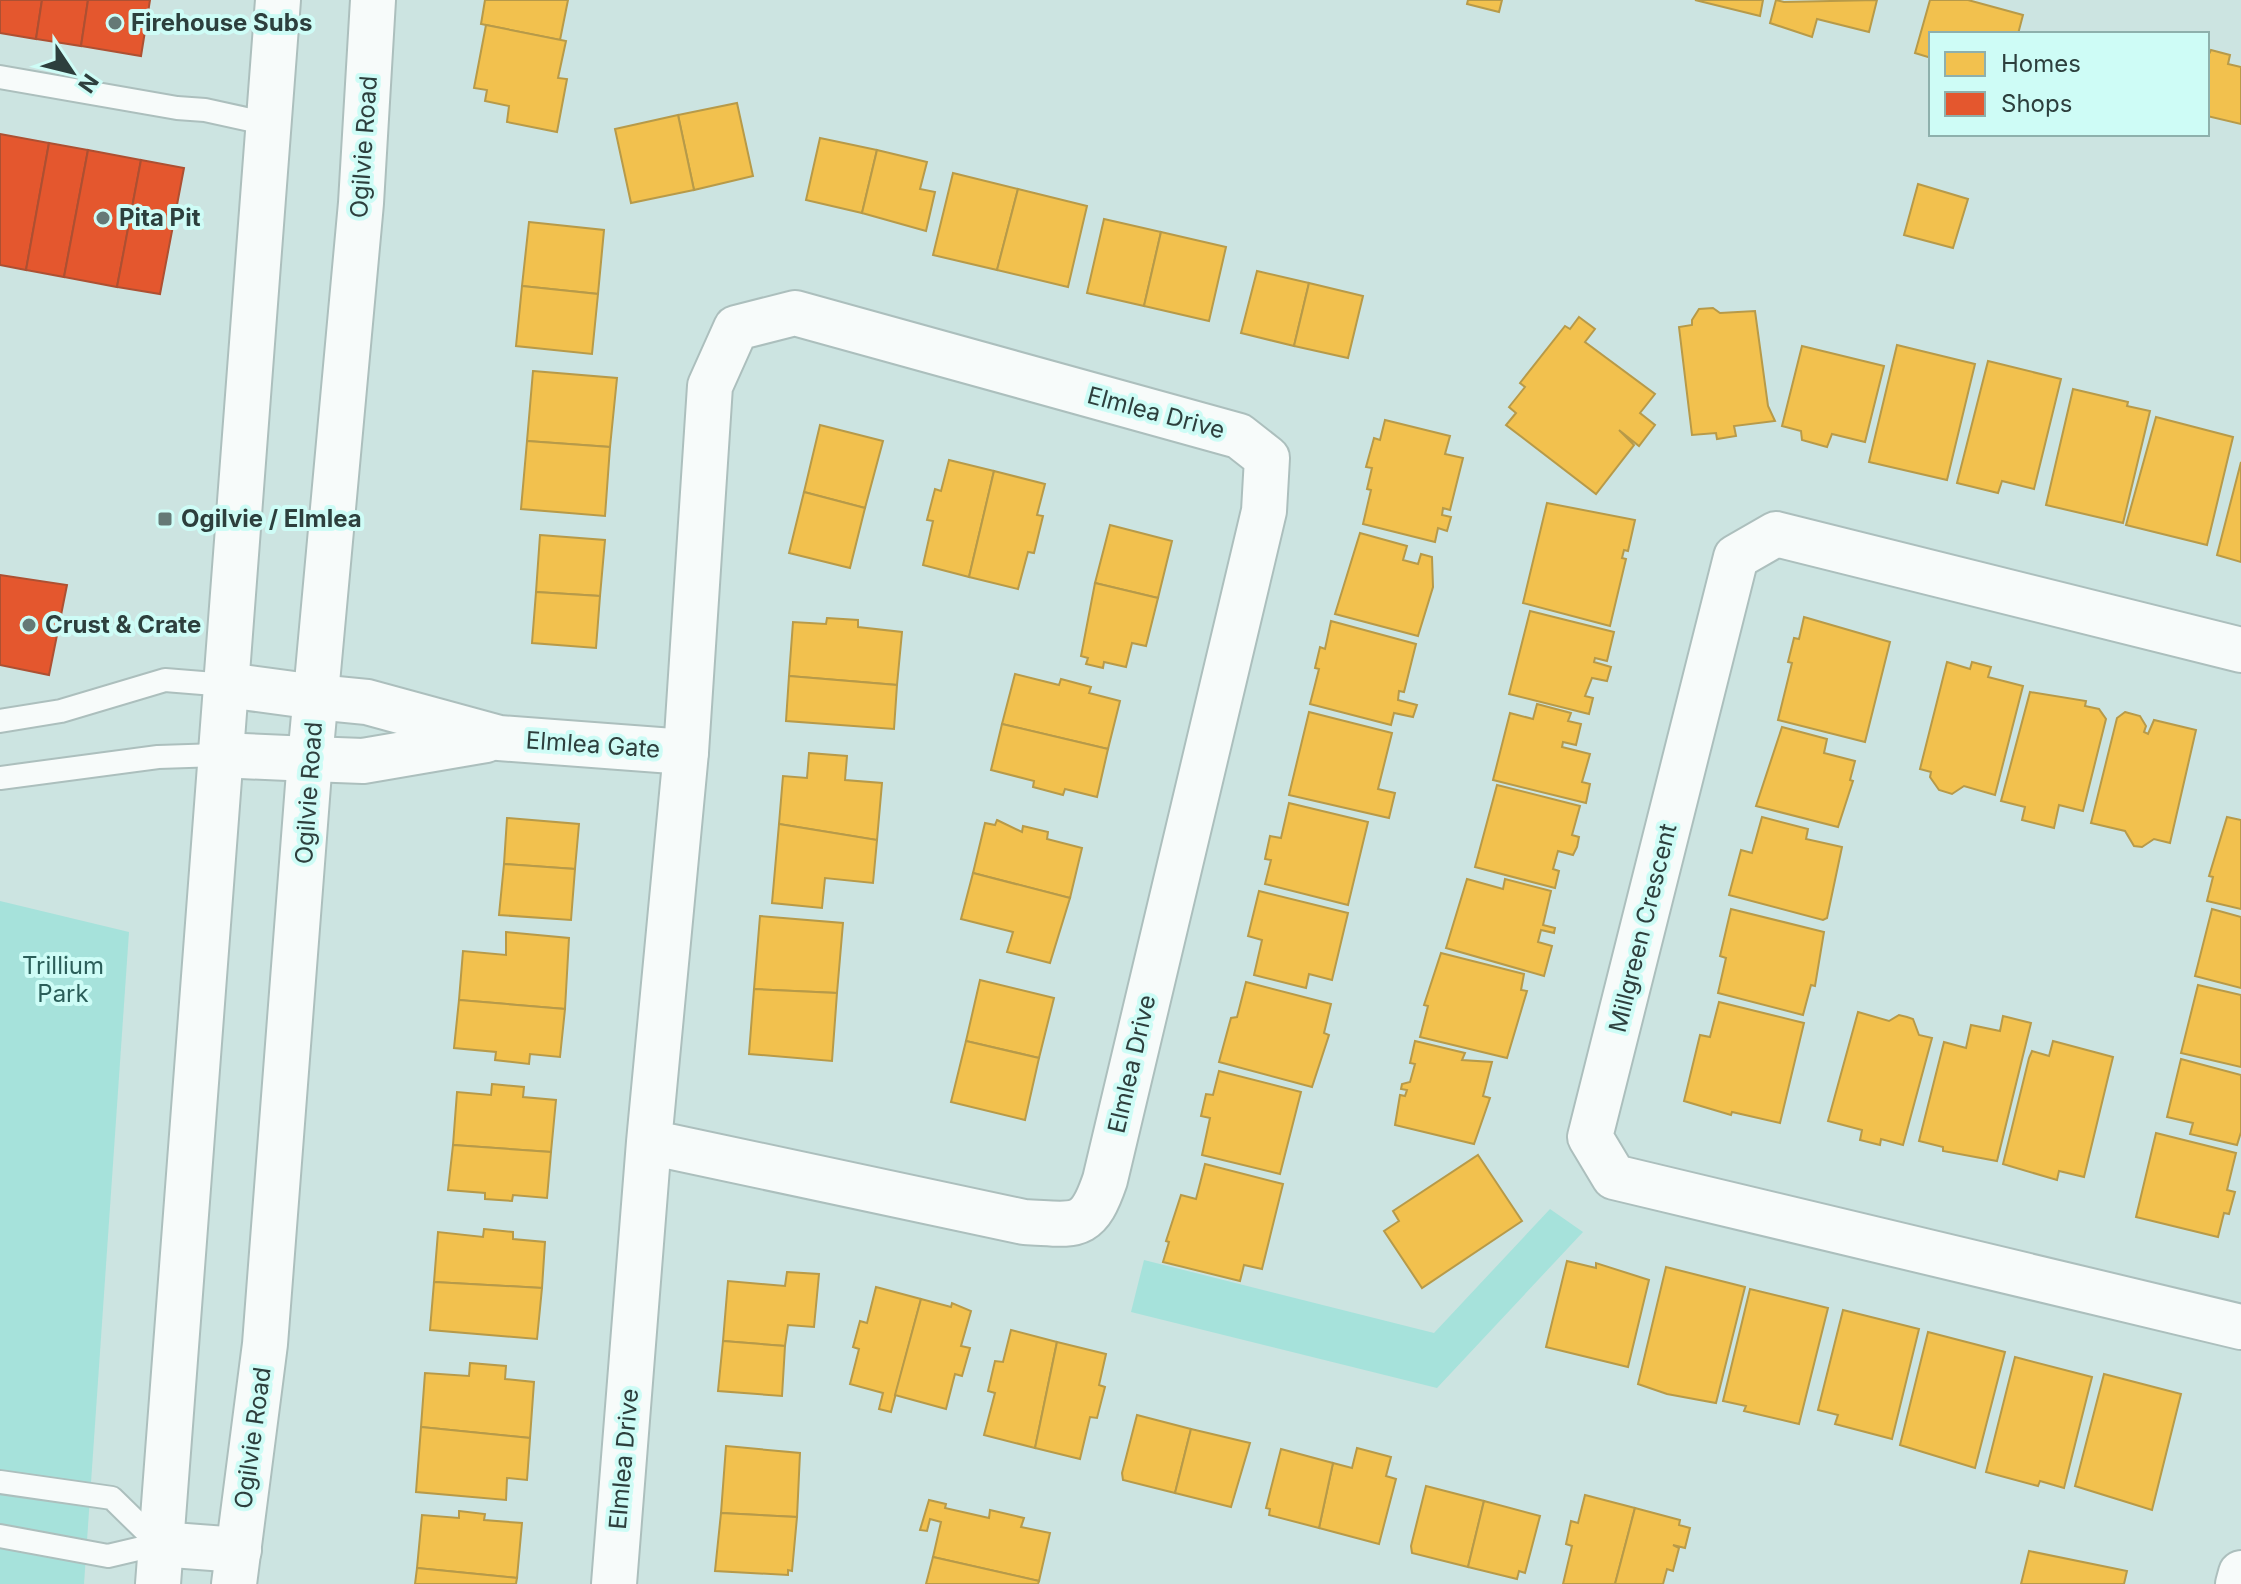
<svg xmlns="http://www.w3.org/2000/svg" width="2241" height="1584" viewBox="0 0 2241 1584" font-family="Inter,sans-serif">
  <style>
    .green { fill: #a6e2db }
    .homes { fill: #f2c14e; stroke: #b79a49; stroke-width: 2 }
    .shops { fill: #e4572e; stroke: #ad5032; stroke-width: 2 }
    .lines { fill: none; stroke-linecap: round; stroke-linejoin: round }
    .lane-casing { stroke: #acbfbd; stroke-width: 26 }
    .street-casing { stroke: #acbfbd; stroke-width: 48 }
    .secondary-casing { stroke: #acbfbd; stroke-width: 48 }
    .lane { stroke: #f7fbfa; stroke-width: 22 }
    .street { stroke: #f7fbfa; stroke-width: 44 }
    .secondary { stroke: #f7fbfa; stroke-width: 44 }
    .poi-dot { fill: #657976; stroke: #cefcf6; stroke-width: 3 }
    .labels { text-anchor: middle; stroke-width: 8; stroke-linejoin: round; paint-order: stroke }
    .poi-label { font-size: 24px; font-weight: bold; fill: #2d3f3d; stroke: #cefcf6; text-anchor: start }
    .street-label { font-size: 24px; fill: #2d3f3d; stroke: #cefcf6 }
    .park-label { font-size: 24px; fill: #2b5e59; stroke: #cefcf6 }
  </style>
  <rect width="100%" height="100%" fill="#cce4e1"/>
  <!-- green -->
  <g class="green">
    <path d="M0,901L129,932L84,1584H0Z"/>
    <path d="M1550,1209L1583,1232L1437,1388L1131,1312L1144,1260L1434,1333Z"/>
  </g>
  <!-- homes -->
  <g class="homes">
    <path d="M485,0H568L560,40L481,24Z"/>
    <path d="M1468,0H1502L1499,12L1467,4Z"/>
    <path d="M1695,0H1763L1760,16Z"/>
    <path d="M1776,0L1784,2L1877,0L1869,32L1817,19L1812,37L1770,23Z"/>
    <path d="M1930,0H1968L2023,15L2018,34H1931V58L1915,53Z"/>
    <path d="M486,25L566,41L558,78L567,79L557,132L507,122L509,106L485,101L487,90L474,88Z"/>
    <path d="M2211,50L2230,55L2228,64L2241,67V124L2207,116V58Z"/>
    <path d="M737,103L753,176L694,190L678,115Z"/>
    <path d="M678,115L694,190L631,203L615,129Z"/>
    <path d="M820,138L877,150L862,213L806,200Z"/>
    <path d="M877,150L927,162L920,189L935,192L926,231L862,213Z"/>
    <path d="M953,173L1018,189L997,270L933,255Z"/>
    <path d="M1918,184L1968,199L1953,248L1904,235Z"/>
    <path d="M1018,189L1087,206L1068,287L997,270Z"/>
    <path d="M1104,219L1161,232L1144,306L1087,293Z"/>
    <path d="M529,222L604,230L598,294L522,286Z"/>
    <path d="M1161,232L1226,247L1209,321L1144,306Z"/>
    <path d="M1257,271L1309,283L1294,346L1241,333Z"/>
    <path d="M1309,283L1363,296L1348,358L1294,346Z"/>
    <path d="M522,286L598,294L592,354L516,346Z"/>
    <path d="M1713,308L1720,313L1755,311L1768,406L1775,421L1734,426L1736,436L1717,439L1716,433L1692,435L1679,327L1692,325V320L1699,309Z"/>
    <path d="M1579,317L1595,329L1585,342L1655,394L1640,413L1655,425L1639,446L1619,430L1634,445L1596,494L1506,425L1516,413L1509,407L1525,387L1520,383L1565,326L1570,329Z"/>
    <path d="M1897,345L1975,364L1947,480L1869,462Z"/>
    <path d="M1802,346L1884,366L1865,442L1832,434L1827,447L1802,440L1801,431L1782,426Z"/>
    <path d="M1988,361L2061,379L2034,489L2002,481L1998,493L1957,483Z"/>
    <path d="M533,371L617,378L610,447L527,441Z"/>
    <path d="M2073,389L2128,402L2127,406L2150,411L2123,523L2046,505Z"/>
    <path d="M2156,417L2233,437L2207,545L2126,525Z"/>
    <path d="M1385,420L1450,436L1445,454L1463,458L1450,510L1443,508L1442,515L1451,517L1447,531L1438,528L1435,542L1363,524L1371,490L1367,489L1372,468L1366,467L1374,438L1380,440Z"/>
    <path d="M820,425L883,441L865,508L804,492Z"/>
    <path d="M527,441L610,447L605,516L521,509Z"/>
    <path d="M949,460L994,471L969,577L923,565L933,521L927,520L935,489L941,491Z"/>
    <path d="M2241,462V562L2217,555Z"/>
    <path d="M994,471L1045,484L1037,515L1043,516L1034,553L1028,552L1018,589L969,577Z"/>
    <path d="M804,492L865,508L850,568L789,553Z"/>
    <path d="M1547,503L1635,520L1628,551L1624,550L1622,558L1626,559L1610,626L1523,603Z"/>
    <path d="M1110,525L1172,541L1158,598L1095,583Z"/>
    <path d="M1360,533L1407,546L1403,560L1418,564L1421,554L1432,557L1433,587L1418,636L1335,614Z"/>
    <path d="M540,535L605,540L600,596L536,592Z"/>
    <path d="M1095,583L1158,598L1146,646L1132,643L1126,667L1104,662L1103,668L1086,664L1088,658L1081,656Z"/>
    <path d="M536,592L600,596L596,648L532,643Z"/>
    <path d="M1530,611L1614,632L1607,661L1595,658L1594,662L1611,667L1607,681L1592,678L1585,696L1593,698L1589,714L1509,694Z"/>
    <path d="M1804,617L1890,642L1865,742L1778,720L1792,663L1788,662L1794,638L1799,639Z"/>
    <path d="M827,618L858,620V627L902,632L897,685L789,676L793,622L826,624Z"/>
    <path d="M1331,621L1416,644L1404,692L1399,691L1398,700L1417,705L1413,717L1394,713L1391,725L1310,704L1319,669L1315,668L1320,647L1325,649Z"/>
    <path d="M1947,662L1970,669L1972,662L1991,667L1988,677L2023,686L1995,795L1964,786L1952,794L1939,790L1930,777L1931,772L1920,769Z"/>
    <path d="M1015,674L1059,685L1061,679L1091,687L1089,693L1120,701L1108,749L1002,724Z"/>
    <path d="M789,676L897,685L894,729L786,721Z"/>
    <path d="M2030,692L2086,701L2085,706L2099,709L2106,719L2083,811L2059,805L2054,828L2022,820L2025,807L2001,801Z"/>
    <path d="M1537,704L1571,713L1568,721L1581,724L1576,745L1563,742L1562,747L1590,754L1582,782L1590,784L1586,803L1493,780L1510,713L1533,719Z"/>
    <path d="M1309,712L1392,733L1378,789L1395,793L1389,818L1289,795Z"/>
    <path d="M2125,712L2140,716L2146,726L2144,732L2148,734L2154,720L2196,730L2170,843L2154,839L2142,847L2134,846L2125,831L2091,823L2117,718Z"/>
    <path d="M1002,724L1108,749L1097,797L1065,789L1063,795L1033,787L1034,781L991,770Z"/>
    <path d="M1782,727L1827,739L1824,753L1855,761L1850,780L1853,781L1838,827L1756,806Z"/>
    <path d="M809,753L847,756L845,780L882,783L877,840L779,824L783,776L807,778Z"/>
    <path d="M1497,785L1580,806L1572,835L1579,837L1577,847L1573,855L1558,851L1553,869L1559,871L1555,888L1475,867Z"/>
    <path d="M1289,803L1368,822L1348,905L1265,884L1271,860L1265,859L1270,836L1281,838Z"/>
    <path d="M1762,817L1808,829L1806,839L1842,847L1827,918L1823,920L1729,895L1741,850L1752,853Z"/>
    <path d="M2227,817L2241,820V909L2207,901L2213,877L2209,876Z"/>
    <path d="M507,818L579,824L575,869L504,864Z"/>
    <path d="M997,820L1022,832L1023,826L1048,832L1047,839L1082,848L1070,898L973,873L985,823L995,825Z"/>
    <path d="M779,824L877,840L873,883L825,878L822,908L772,903Z"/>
    <path d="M504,864L575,869L571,920L499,915Z"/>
    <path d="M973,873L1070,898L1050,963L1007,952L1013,932L961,919Z"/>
    <path d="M1467,879L1503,889L1505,879L1551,891L1543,925L1555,928L1554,933L1541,930L1538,942L1552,946L1544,976L1446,948Z"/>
    <path d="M1259,891L1348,913L1332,980L1309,974L1306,988L1254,975L1262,940L1248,936Z"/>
    <path d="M1731,909L1824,932L1815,986L1811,985L1803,1015L1718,993L1726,958L1720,956Z"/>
    <path d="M2212,909L2241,917V988L2195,976Z"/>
    <path d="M760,916L843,923L837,993L754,989Z"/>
    <path d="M506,932L569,938L565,1009L459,1000L463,951L506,955Z"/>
    <path d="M1441,953L1524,974L1521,990L1527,991L1507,1058L1420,1037L1428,1006L1424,1005Z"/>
    <path d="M980,980L1054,998L1039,1058L966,1041Z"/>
    <path d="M1246,982L1331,1004L1324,1033L1329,1035L1312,1087L1219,1062L1231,1018L1237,1017Z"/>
    <path d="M2198,985L2241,995V1067L2181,1053Z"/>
    <path d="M754,989L837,993L832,1061L749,1054Z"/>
    <path d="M459,1000L565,1009L560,1057L530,1054L529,1064L495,1060L496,1052L454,1048Z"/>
    <path d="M1719,1002L1804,1023L1780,1123L1732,1112L1731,1115L1684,1101L1700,1035L1710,1037Z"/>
    <path d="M1858,1012L1889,1021L1899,1015L1907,1017L1913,1019L1919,1035L1932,1038L1903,1145L1881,1139L1880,1145L1860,1140L1862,1130L1828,1121Z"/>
    <path d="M2003,1016L2031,1023L1997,1161L1943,1151V1147L1919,1141L1944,1042L1966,1048L1971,1025L2000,1031Z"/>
    <path d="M966,1041L1039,1058L1025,1120L951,1102Z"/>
    <path d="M1415,1041L1465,1053L1462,1060L1492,1062L1483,1096L1490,1098L1474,1144L1395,1125L1400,1095L1405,1096L1407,1090L1401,1089L1402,1084L1410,1082L1415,1064L1410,1063Z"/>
    <path d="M2053,1041L2113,1057L2084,1177L2059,1171L2057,1180L2003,1164L2029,1058L2032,1051L2049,1056Z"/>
    <path d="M2181,1059L2241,1075V1132L2237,1145L2190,1134L2193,1123L2167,1117Z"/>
    <path d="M1219,1071L1301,1092L1280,1174L1202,1155L1210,1118L1201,1116L1206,1094L1213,1095Z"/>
    <path d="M492,1084L524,1087L523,1097L556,1100L551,1152L453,1145L457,1092L491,1095Z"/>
    <path d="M2156,1133L2236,1153L2227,1190L2235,1192L2229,1214L2224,1213L2218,1237L2136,1217Z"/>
    <path d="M453,1145L551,1152L547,1198L513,1195L512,1201L485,1199V1193L448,1190Z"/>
    <path d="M1478,1155L1522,1221L1422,1288L1384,1231L1399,1221L1393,1211Z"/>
    <path d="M1205,1164L1283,1184L1262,1269L1244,1265L1240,1281L1163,1262L1169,1242L1166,1241L1181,1195L1196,1199Z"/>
    <path d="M484,1229L513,1232V1239L545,1242L542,1288L434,1282L438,1232L483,1237Z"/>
    <path d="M1567,1261L1596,1268V1263L1649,1280L1628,1367L1546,1347Z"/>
    <path d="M1666,1267L1745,1287L1716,1403L1667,1394L1638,1384Z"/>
    <path d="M787,1272L819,1274L814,1327L788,1325L785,1346L723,1341L728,1281L785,1286Z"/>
    <path d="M434,1282L542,1288L537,1339L430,1330Z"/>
    <path d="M876,1287L921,1299L891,1412L879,1409L883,1393L850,1384L859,1349L853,1347L860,1321L867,1323Z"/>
    <path d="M1750,1289L1828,1308L1799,1424L1744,1411L1746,1406L1723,1401Z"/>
    <path d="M921,1299L951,1307L952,1303L971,1311L961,1346L970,1348L962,1376L955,1374L946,1409L895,1395Z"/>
    <path d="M1843,1310L1919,1329L1892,1439L1835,1424L1838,1415L1818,1410Z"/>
    <path d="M1011,1330L1057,1342L1035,1448L984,1435L995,1393L988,1391L995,1361L1003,1362Z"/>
    <path d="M1928,1332L2005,1352L1975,1468L1900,1445Z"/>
    <path d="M723,1341L785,1346L782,1396L718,1391Z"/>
    <path d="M1057,1342L1106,1354L1099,1385L1105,1387L1097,1418L1090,1417L1080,1459L1035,1448Z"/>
    <path d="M2015,1357L2092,1377L2064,1488L2040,1481L2038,1486L1986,1472Z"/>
    <path d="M470,1363L506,1366L505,1379L534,1382L530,1438L421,1427L425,1373L469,1376Z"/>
    <path d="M2104,1374L2181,1394L2152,1510L2075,1486Z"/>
    <path d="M1137,1415L1191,1429L1175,1493L1123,1480L1122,1473Z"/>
    <path d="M421,1427L530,1438L527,1480L507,1478L506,1500L416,1492Z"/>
    <path d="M1191,1429L1250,1443L1231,1507L1175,1493Z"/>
    <path d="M726,1446L800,1453L797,1517L721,1513Z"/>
    <path d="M1357,1448L1391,1457L1386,1476L1396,1479L1379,1544L1319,1528L1333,1463L1352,1468Z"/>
    <path d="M1281,1449L1333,1463L1319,1528L1269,1515L1270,1509L1266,1508Z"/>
    <path d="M1426,1486L1484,1501L1468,1567L1412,1553L1411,1546Z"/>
    <path d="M1585,1495L1635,1508L1615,1584H1563L1572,1546L1566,1544L1571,1521L1578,1523Z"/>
    <path d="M929,1500L946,1504L945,1508L989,1518L990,1510L1024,1518L1021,1527L1050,1533L1039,1581L933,1557L941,1522L930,1519L927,1531L920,1530Z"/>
    <path d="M1484,1501L1540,1516L1525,1573L1519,1571L1517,1579L1468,1567Z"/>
    <path d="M1635,1508L1680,1520L1679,1525L1690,1528L1685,1548L1673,1545L1679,1548L1673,1571L1667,1569L1663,1584H1615Z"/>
    <path d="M459,1511L485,1514L484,1520L522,1523L517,1578L417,1568L422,1515L459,1518Z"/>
    <path d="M721,1513L797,1517L792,1571L788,1570V1575L715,1571Z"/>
    <path d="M2029,1551L2127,1571L2124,1584H2021Z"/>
    <path d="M933,1557L1039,1581L1038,1584H926Z"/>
    <path d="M417,1568L517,1578L516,1584H415Z"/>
  </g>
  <!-- shops -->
  <g class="shops">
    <path d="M0,0H42L36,39L0,33Z"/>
    <path d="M42,0H88L81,46L36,39Z"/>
    <path d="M88,0H150L141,56L81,46Z"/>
    <path d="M0,134L49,143L26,270L0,265Z"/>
    <path d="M49,143L88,150L64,277L26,270Z"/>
    <path d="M88,150L141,160L117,287L64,277Z"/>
    <path d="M141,160L184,168L160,294L117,287Z"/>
    <path d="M0,575L67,585L49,675L0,665Z"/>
  </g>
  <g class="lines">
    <!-- lane casing -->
    <g class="lane-casing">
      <g id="lane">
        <path d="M0,77L177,108L205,110L269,124"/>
        <path d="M0,721L61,711L165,680L227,685"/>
        <path d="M0,778L158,757L219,755"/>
        <path d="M0,1482L112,1498L159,1544"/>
        <path d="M0,1536L108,1556L159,1544"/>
      </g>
    </g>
    <!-- street casing -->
    <g class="street-casing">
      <g id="street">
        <path d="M2241,650L1776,534L1736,557L1590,1137L1614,1177L2241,1327"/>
        <path d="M316,697L367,702L499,738L686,752"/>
        <path d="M310,759L363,761L486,740"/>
        <path d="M614,1584L649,1142L686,752L710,386L736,328L795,313L1239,436L1267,458L1264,511L1105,1180C1087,1233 1075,1224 1024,1222L649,1142"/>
      </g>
    </g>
    <!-- secondary casing -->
    <g class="secondary-casing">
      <g id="secondary">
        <path d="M227,685L316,697"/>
        <path d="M219,755L310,759"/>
        <path d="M159,1544L239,1550"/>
        <path d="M158,1584L278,0"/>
        <path d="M234,1584L265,1344L310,759L361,203L373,0"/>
        <path d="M2238,1584L2241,1573"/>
      </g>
    </g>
    <!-- lane -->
    <use href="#lane" class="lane"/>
    <!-- street -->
    <use href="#street" class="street"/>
    <!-- secondary -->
    <use href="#secondary" class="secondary"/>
  </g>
  <!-- markers -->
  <g class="poi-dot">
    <circle cx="115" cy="23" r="8"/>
    <circle cx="103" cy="218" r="8"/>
    <rect x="157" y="511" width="16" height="16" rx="4"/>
    <circle cx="29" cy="625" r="8"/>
  </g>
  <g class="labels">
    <!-- poi labels -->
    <g class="poi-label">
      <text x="131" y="31">Firehouse Subs</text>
      <text x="119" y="226">Pita Pit</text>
      <text x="181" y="527">Ogilvie / Elmlea</text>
      <text x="45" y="633">Crust &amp; Crate</text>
    </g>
    <!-- street labels -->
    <g class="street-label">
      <text transform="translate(364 147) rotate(-86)" y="8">Ogilvie Road</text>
      <text transform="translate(1156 413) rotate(15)" y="8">Elmlea Drive</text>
      <text transform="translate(593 745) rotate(4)" y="8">Elmlea Gate</text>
      <text transform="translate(309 793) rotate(-86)" y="8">Ogilvie Road</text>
      <text transform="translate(1643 928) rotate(-76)" y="8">Millgreen Crescent</text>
      <text transform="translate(1132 1064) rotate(-77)" y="8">Elmlea Drive</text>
      <text transform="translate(253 1438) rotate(-82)" y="8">Ogilvie Road</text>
      <text transform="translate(624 1459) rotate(-85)" y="8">Elmlea Drive</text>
    </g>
    <!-- park labels -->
    <g class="park-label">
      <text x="63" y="974">Trillium<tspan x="63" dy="28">Park</tspan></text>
    </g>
  </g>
  <!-- legend -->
  <rect x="1929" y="32" width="280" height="104" fill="#cefcf6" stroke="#8eb0ac" stroke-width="2"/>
  <rect x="1945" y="52" width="40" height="24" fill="#f2c14e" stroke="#8eb0ac" stroke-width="2"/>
  <text x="2001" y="72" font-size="24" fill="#2d3f3d">Homes</text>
  <rect x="1945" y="92" width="40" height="24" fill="#e4572e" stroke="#8eb0ac" stroke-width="2"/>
  <text x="2001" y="112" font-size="24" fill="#2d3f3d">Shops</text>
  <!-- north arrow -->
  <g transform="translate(72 72) rotate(125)" stroke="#cefcf6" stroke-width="6" paint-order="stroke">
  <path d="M0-6L14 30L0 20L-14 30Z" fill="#2d3f3d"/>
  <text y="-12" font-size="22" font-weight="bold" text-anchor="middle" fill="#2d3f3d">N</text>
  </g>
</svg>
